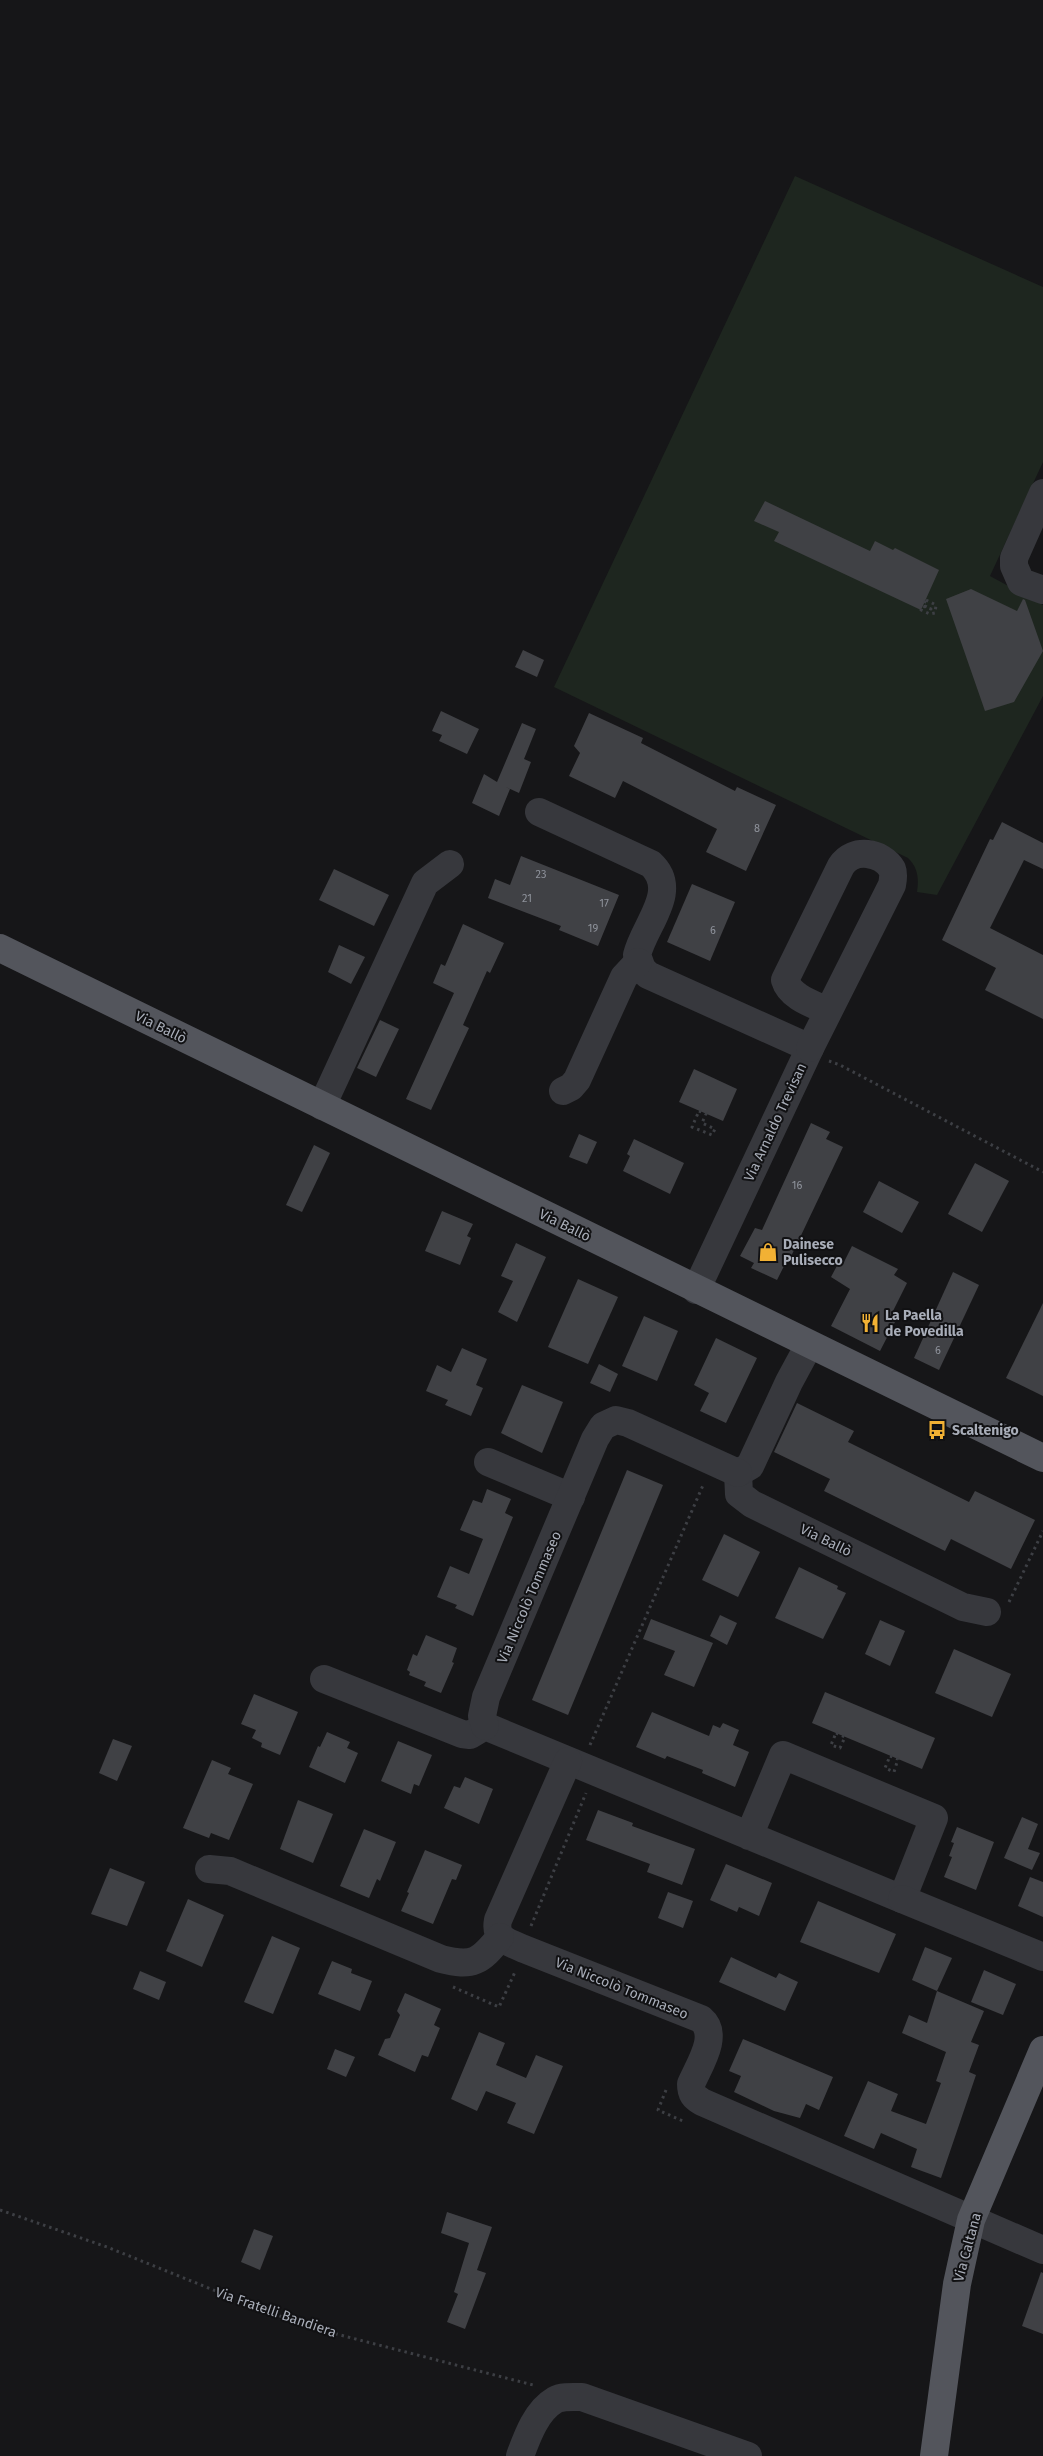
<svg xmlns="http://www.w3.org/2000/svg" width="1043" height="2456" viewBox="0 0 1043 2456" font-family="'Fira Sans',sans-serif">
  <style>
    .green { fill: #1e261f }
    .building { fill: #404145 }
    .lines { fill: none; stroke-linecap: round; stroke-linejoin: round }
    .path { stroke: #3d3f44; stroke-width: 3; stroke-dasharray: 2.5 4; stroke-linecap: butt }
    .minor { stroke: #37383d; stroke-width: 28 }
    .major { stroke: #53555c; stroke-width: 28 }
    .labels { text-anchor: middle; stroke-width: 4; stroke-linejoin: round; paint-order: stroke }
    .number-label { font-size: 11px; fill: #8e929b }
    .street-label { font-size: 14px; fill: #a8adb8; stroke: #111113 }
    .poi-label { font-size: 14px; font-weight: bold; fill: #a8adb8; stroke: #111113; text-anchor: start }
  </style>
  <rect width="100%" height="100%" fill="#161618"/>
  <!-- green -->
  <path class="green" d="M795,176L1043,287V462L990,576L1043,605V696L937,895L917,892C919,878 918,868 908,858L554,687Z"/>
  <!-- building -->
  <g class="building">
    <path d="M765,501L870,551L875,541L893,550L895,548L939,570L921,610L774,541L779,532L754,521Z"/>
    <path d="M971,589L1017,611L1023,599L1025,600L1043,651L1014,702L985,711L946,599Z"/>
    <path d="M523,650L544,660L537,677L515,667Z"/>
    <path d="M441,711L479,729L467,754L439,741L442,735L432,731Z"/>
    <path d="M589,713L643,738L641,743L735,791L737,787L776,805L746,871L706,852L717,829L623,781L615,798L569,776L580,753L574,746Z"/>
    <path d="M522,723L536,729L524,759L531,762L519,793L506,787L510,789L499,816L472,803L484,774L497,782Z"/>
    <path d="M1002,822L1043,843V869L1024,860L990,928L1043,955V1019L985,990L996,968L942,940L990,839L993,840Z"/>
    <path d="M521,856L619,895L598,946L559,930L561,926L488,898L495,879L510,885Z"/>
    <path d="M334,869L389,895L374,926L319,900Z"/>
    <path d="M692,884L735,902L710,961L667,942Z"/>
    <path d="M463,924L504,943L490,973L487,971L463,1025L469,1028L431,1110L406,1099L454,993L433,983L441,964L445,966Z"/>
    <path d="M339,945L365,957L351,984L328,972Z"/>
    <path d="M380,1020L399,1029L376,1077L357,1068Z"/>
    <path d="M694,1069L737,1089L723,1121L679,1102Z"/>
    <path d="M811,1123L830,1132L826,1139L843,1147L786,1267L784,1266L777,1280L751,1268L754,1263L740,1256L755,1228L762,1230Z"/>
    <path d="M579,1134L597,1142L587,1164L569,1157Z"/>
    <path d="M634,1139L684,1163L670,1194L623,1171L630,1156L627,1154Z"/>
    <path d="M314,1145L330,1153L302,1212L286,1205Z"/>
    <path d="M975,1163L1009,1181L982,1232L948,1214Z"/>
    <path d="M879,1181L919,1202L902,1233L863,1212Z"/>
    <path d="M442,1211L473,1224L467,1236L471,1238L460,1265L425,1251Z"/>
    <path d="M516,1243L546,1257L517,1322L498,1312L513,1281L501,1276Z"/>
    <path d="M852,1246L898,1269L894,1275L907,1283L890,1317L896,1320L880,1351L831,1326L850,1289L831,1277L840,1260L844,1262Z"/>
    <path d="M953,1272L979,1285L939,1370L914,1358Z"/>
    <path d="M578,1279L618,1297L588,1364L548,1347Z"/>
    <path d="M1043,1303V1396L1006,1378Z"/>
    <path d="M644,1316L678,1331L657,1381L622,1366Z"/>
    <path d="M716,1338L757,1358L726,1423L700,1411L709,1393L694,1385Z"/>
    <path d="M462,1348L487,1359L476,1385L483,1388L471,1416L445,1405L448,1400L426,1391L437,1365L451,1372Z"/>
    <path d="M599,1364L618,1374L610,1392L590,1383Z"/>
    <path d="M522,1385L563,1402L542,1453L501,1433Z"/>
    <path d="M797,1403L854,1431L848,1442L969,1502L975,1491L1035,1520L1011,1569L951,1539L945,1551L824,1491L830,1479L774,1452Z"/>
    <path d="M627,1470L663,1485L568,1715L532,1700Z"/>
    <path d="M487,1489L511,1499L505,1513L513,1517L473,1616L455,1608L457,1605L437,1597L450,1566L469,1574L483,1539L460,1530L473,1500L482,1503Z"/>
    <path d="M724,1534L760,1552L738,1597L702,1580Z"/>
    <path d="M799,1567L838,1586L837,1589L846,1593L823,1639L775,1618Z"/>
    <path d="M720,1615L737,1623L727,1645L710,1636Z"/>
    <path d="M651,1619L713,1643L694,1687L664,1675L675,1651L643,1639Z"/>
    <path d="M880,1620L905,1631L890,1666L865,1654Z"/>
    <path d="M426,1635L457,1648L452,1662L454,1663L441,1693L424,1686L426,1682L409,1675L410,1672L407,1670L413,1654L417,1656Z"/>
    <path d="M954,1649L1011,1674L992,1717L935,1693Z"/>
    <path d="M825,1692L935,1738L922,1769L812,1723Z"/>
    <path d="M254,1694L298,1712L280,1755L261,1747L262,1743L252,1738L256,1730L241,1724Z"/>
    <path d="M652,1712L709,1736L713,1725L720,1728L723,1723L739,1730L733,1745L749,1752L735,1787L702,1773L703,1770L667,1756L665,1759L636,1747Z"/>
    <path d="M327,1732L350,1742L347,1748L358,1753L345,1783L309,1767L318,1746L320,1747Z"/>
    <path d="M113,1739L132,1746L117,1781L99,1773Z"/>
    <path d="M398,1741L432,1755L419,1786L414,1784L411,1794L381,1781Z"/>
    <path d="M212,1760L231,1768L228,1774L253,1784L229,1840L211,1833L209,1838L183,1828Z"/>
    <path d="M465,1777L493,1789L479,1824L444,1808L454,1786L460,1788Z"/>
    <path d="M298,1800L333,1814L313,1863L280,1849Z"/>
    <path d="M598,1810L633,1823L632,1826L695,1849L682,1885L647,1872L650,1864L586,1840Z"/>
    <path d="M1022,1817L1038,1824L1028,1849L1040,1853L1032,1870L1004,1858Z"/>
    <path d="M957,1827L994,1842L976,1890L944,1877L952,1857L949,1856L954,1843L951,1842Z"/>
    <path d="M364,1829L396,1842L380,1881L377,1879L369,1898L340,1886Z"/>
    <path d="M425,1850L462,1865L456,1880L452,1879L433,1924L401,1911L409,1893L407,1892Z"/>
    <path d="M726,1864L772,1883L759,1916L739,1907L737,1912L710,1900Z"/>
    <path d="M110,1868L145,1882L127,1926L91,1914Z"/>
    <path d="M1030,1877L1043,1882V1917L1018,1906Z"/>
    <path d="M668,1892L693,1901L683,1928L658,1918Z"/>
    <path d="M188,1899L224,1915L202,1967L166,1951Z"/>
    <path d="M818,1901L896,1934L879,1973L800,1942Z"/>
    <path d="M272,1936L300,1948L273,2014L244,2002Z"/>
    <path d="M925,1947L952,1958L937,1991L912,1980Z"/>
    <path d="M731,1957L776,1978L779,1973L798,1982L785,2011L719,1982Z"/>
    <path d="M332,1961L352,1969L351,1973L372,1981L360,2011L318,1994Z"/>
    <path d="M984,1970L1016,1984L1003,2015L971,2002Z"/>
    <path d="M140,1971L166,1982L159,2000L133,1989Z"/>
    <path d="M937,1991L984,2011L971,2042L979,2045L969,2072L976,2075L941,2178L911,2167L917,2149L881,2133L874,2149L844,2136L868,2081L898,2094L891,2111L926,2124L941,2083L936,2081L946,2052L902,2033L909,2015L927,2023Z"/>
    <path d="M405,1993L441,2009L434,2025L440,2028L428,2057L422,2055L415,2072L378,2055L385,2039L390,2038L400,2015L397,2011Z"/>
    <path d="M479,2032L505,2043L496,2065L526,2078L536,2055L563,2066L534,2134L507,2123L516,2103L486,2091L477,2111L451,2099Z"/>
    <path d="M743,2039L833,2077L819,2110L806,2104L800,2118L774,2111L734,2092L741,2076L729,2071Z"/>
    <path d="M335,2049L355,2057L346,2077L327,2069Z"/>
    <path d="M447,2212L492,2227L477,2270L486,2273L465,2329L447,2322L458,2294L454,2292L469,2243L441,2233Z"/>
    <path d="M254,2229L273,2236L260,2270L241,2262Z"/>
    <path d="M1041,2272L1043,2273V2334L1022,2326Z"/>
  </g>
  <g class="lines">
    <!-- path -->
    <g class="path">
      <path d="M926,600L936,605L935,613L930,614L921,610L923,606L931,609L923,605Z"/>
      <path d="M829,1061L840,1065L1043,1172"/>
      <path d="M699,1111L706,1114L702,1123L715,1129L712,1135L692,1127Z"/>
      <path d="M1009,1602L1043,1531"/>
      <path d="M836,1733L845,1737L840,1748L831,1745Z"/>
      <path d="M590,1745L704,1483"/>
      <path d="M890,1756L898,1759L894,1772L885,1768Z"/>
      <path d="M531,1926L586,1793"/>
      <path d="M453,1987L499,2007L515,1972"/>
      <path d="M666,2090L658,2110L685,2122"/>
      <path d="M0,2210L107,2247L268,2312L321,2330L533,2385"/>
    </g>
    <!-- minor -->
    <g class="minor">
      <path d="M1043,493L1014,558V566L1021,582L1043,590"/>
      <path d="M539,812L651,864C680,891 644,925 637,955L642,969L648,975L810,1048L696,1290"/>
      <path d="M810,1048L892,885C893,880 894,874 892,869C882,852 853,847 841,866L785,980C790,997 813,1004 828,1011"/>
      <path d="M563,1091L571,1087L577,1080L624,977L638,962"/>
      <path d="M322,1106L425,883L450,864"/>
      <path d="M488,1462L571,1497"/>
      <path d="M738,1473L739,1494L752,1504L963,1607L987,1612"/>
      <path d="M738,1473L750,1466L789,1382L809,1345"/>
      <path d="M324,1679L462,1734L470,1735L485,1726L902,1899L934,1818L783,1755L749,1836"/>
      <path d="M485,1726L482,1716L486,1697L595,1439L603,1426L616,1420L628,1423L738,1473"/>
      <path d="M568,1761L498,1920C494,1940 509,1942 524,1949L701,2019C720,2035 699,2065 691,2084C691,2094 694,2097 702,2102L1043,2250"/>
      <path d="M209,1869L230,1871L441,1959C473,1967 480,1962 500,1937"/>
      <path d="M902,1899L1043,1957"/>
      <path d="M520,2456C527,2437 536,2411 555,2400C562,2396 574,2397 582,2397L748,2456"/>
    </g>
    <!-- major -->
    <g class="major">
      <path d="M0,948L1043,1458"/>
      <path d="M934,2456L957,2284L971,2220L1043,2050"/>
    </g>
  </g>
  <!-- icons -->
  <defs>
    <g id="shop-bare" transform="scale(1.5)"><path d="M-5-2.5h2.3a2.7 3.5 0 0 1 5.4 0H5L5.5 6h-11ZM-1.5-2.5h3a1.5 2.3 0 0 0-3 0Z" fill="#f2b134" stroke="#111113" stroke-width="2.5" paint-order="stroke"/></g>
    <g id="restaurant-bare" transform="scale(1.5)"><path d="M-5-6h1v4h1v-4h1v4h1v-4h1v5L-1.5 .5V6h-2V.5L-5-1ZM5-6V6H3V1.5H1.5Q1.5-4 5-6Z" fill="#f2b134" stroke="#111113" stroke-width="2.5" paint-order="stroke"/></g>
    <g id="bus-bare" transform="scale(1.5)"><path d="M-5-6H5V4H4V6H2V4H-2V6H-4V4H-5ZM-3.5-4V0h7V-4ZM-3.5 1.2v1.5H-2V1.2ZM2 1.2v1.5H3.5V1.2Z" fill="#f2b134" stroke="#111113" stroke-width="2.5" paint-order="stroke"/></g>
  </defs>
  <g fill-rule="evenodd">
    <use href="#shop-bare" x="768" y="1252"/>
    <use href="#restaurant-bare" x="870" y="1323"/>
    <use href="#bus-bare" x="937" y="1430"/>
  </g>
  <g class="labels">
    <!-- number labels -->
    <g class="number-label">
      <text x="757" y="832">8</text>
      <text x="541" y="878">23</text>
      <text x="527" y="902">21</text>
      <text x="604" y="907">17</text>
      <text x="593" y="932">19</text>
      <text x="713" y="934">6</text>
      <text x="797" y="1189">16</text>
      <text x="938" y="1354">6</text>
    </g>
    <!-- street labels -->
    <g class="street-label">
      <text transform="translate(161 1027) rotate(26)" y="5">Via Ballò</text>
      <text transform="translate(775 1122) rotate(-65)" y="5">Via Arnaldo Trevisan</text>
      <text transform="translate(565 1225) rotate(26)" y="5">Via Ballò</text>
      <text transform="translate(826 1540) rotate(26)" y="5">Via Ballò</text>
      <text transform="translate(529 1597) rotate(-67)" y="5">Via Niccolò Tommaseo</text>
      <text transform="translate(622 1988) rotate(22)" y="5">Via Niccolò Tommaseo</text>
      <text transform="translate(967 2247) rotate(-75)" y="5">Via Caltana</text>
      <text transform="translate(276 2312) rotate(19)" y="5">Via Fratelli Bandiera</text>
    </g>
    <!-- poi labels -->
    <g class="poi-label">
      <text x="783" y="1249">Dainese<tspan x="783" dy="16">Pulisecco</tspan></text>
      <text x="885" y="1320">La Paella<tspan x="885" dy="16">de Povedilla</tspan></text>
      <text x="952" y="1435">Scaltenigo</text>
    </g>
  </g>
</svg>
